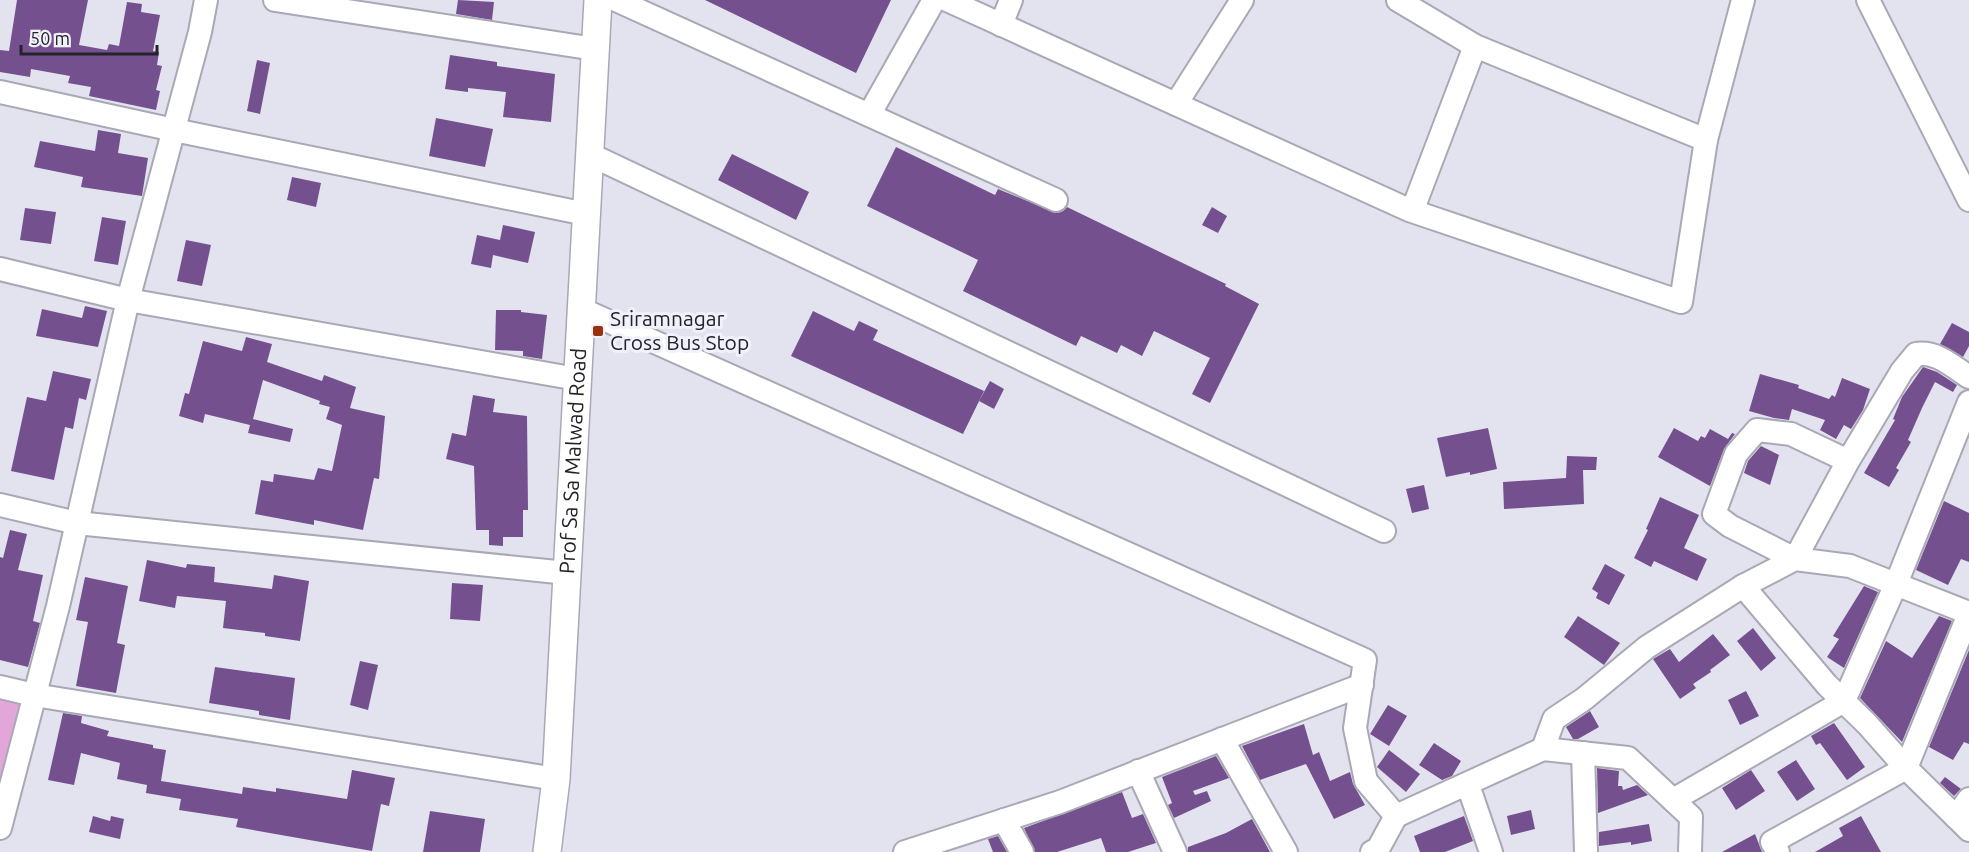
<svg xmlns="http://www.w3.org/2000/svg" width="1969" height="852" viewBox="0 0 1969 852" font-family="Ubuntu,sans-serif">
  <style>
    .green { fill: #e2a6d9 }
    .building { fill: #74518e }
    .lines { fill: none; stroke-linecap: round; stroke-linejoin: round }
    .minor-casing { stroke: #a9a8b5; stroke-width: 26 }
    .tertiary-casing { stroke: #a9a8b5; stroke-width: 30 }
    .minor { stroke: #fff; stroke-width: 22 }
    .tertiary { stroke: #fff; stroke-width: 27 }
    .poi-dot { fill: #98310c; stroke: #f1f0fd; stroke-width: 2 }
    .labels { text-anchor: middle; stroke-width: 6; stroke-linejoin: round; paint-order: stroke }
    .poi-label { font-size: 21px; fill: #232328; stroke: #f1f0fd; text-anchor: start }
    .street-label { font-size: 21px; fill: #232328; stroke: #f1f0fd }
  </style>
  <rect width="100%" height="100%" fill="#e3e3f0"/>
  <!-- green -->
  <path class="green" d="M0,695L23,700L0,812Z"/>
  <!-- building -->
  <g class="building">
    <path d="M17,0H88L79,45L107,50L109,44L119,46L127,2L142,4L141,12L160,15L153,51L159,52L157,65L162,66L156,90L160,91L156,110L89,96L91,87L68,83L70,76L31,69L30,77L0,72V50L9,51Z"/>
    <path d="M458,0L494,2L492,20L456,14Z"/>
    <path d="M705,0H891L856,73Z"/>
    <path d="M450,55L497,62V66L555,74L551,122L503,117L506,92L468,88V92L445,89Z"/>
    <path d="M257,60L270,63L260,114L247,111Z"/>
    <path d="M436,118L493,129L485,167L429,156Z"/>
    <path d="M98,130L121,134L118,153L148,158L142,196L81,187L83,177L34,167L40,141L95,151Z"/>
    <path d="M896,147L995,195L998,189L1057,213L1063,211L1067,207L1226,284L1225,286L1259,304L1210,403L1192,394L1210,358L1154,331L1142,356L1121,345L1117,353L1081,336L1076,346L963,291L978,260L867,206Z"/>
    <path d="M732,154L809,192L796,220L718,180Z"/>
    <path d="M292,177L321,183L316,207L287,200Z"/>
    <path d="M1212,207L1227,216L1218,233L1202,225Z"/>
    <path d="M25,208L56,212L51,244L20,240Z"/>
    <path d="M102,217L126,221L118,265L94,261Z"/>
    <path d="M503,225L535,232L528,263L493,255L491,268L471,264L477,235L500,240Z"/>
    <path d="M186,240L211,245L202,286L177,281Z"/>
    <path d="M85,306L107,311L98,347L36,336L42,309L82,318Z"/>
    <path d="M496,310H521V312L547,315L542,359L523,356V351L495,350Z"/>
    <path d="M813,311L854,331L859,321L878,330L873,340L984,391L963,434L791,356Z"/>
    <path d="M1952,323L1969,332V346L1963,357L1940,344Z"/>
    <path d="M246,337L272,344L267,362L322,381L324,375L356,387L350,408L385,416L379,479L374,478L363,530L314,520V525L255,514L261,480L273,482L274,474L314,480L318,468L332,471L342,425L326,419L330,407L319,404L320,401L263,380L253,419L293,429L290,442L248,433L250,425L205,414L203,423L179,416L185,393L189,394L203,341L242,351Z"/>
    <path d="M1923,367L1937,372L1957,385L1953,392L1935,382L1922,408L1908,440L1911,442L1896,468L1899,470L1889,487L1864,473L1895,420L1893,419L1902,397Z"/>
    <path d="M53,371L91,379L86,400L79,398L73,429L65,427L54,480L11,471L27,397L46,401Z"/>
    <path d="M1760,374L1799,385L1798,388L1829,399L1832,395L1835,397L1842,378L1870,389L1863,410L1851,429L1844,425L1836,439L1820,430L1825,420L1792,409L1789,420L1774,418L1749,411Z"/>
    <path d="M990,381L1004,389L994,409L979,401Z"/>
    <path d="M473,395L495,399L493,412L527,416L528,510H523V537H503V546L489,545V530H476L474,466L446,459L452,433L466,436Z"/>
    <path d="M1488,428L1497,469L1470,475V472L1446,477L1437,438Z"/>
    <path d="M1674,428L1698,441L1701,436L1705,438L1710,429L1728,439L1732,433L1735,434L1724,449L1710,486L1658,457Z"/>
    <path d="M1761,446L1779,455L1770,485L1744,473L1748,461Z"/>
    <path d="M1567,456L1597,457L1596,470H1583L1584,504L1504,509L1503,482L1566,478Z"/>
    <path d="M1424,485L1429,509L1412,513L1406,489Z"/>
    <path d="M1660,497L1699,515L1684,548L1707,559L1697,581L1654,561L1651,567L1634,558L1648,530L1646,529Z"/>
    <path d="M1944,501L1969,513V562L1961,559L1948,585L1916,570Z"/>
    <path d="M10,530L27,534L18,570L43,575L33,621L40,623L28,667L0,660V557L3,558Z"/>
    <path d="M147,560L186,568L187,564L215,567L214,582L272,589L274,575L309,581L300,641L265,636V633L223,628L226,601L177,596L175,608L139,601Z"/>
    <path d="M1605,564L1625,575L1609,605L1596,598L1598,593L1592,589Z"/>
    <path d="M85,577L128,586L117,643L125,645L116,693L76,686L88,622L76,620Z"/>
    <path d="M452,583L483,585L480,621L450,619Z"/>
    <path d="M1864,586L1878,592L1844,668L1827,657L1839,639L1833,636Z"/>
    <path d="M1578,616L1620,643L1604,665L1564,637Z"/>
    <path d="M1939,616L1952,621L1902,742L1860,698L1886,641L1912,658Z"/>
    <path d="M1753,628L1776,658L1761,671L1737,641Z"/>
    <path d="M1713,634L1730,655L1710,670L1711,672L1693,684L1696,688L1680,699L1653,659L1670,649L1679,662Z"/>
    <path d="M1969,650V744L1964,742L1953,760L1929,747Z"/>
    <path d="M360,661L378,665L368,710L350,705Z"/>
    <path d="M215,667L295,678L290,720L259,715V711L209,703Z"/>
    <path d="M1746,691L1759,716L1740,725L1728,700Z"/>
    <path d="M1388,705L1407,716L1389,746L1370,734Z"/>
    <path d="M1590,711L1599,727L1578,739H1573L1566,727Z"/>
    <path d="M63,713L82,716L81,723L109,731L107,736L153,745V748L166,750L161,781L242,794L243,787L276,792V788L347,799L352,770L395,778L389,806L381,804L372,851L236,827L238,819L179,810L181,799L146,793L147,785L117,779L120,763L81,753L74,785L48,780Z"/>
    <path d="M1834,723L1865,767L1847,780L1820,743L1816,745L1811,736Z"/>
    <path d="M1304,724L1313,755L1319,752L1330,781L1350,772L1353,784L1365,805L1334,819L1306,764L1260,780L1242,746Z"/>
    <path d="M1434,743L1461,761L1452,776L1442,780L1419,765Z"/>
    <path d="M1389,750L1420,774L1406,792L1377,767Z"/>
    <path d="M1216,756L1229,778L1193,791L1195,795L1207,791L1211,801L1174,818L1168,805L1172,803L1162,777Z"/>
    <path d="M1796,760L1815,789L1797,801L1777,772Z"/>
    <path d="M1597,768L1619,771L1618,786H1622L1623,790L1637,785L1648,795L1598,813Z"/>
    <path d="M1751,770L1765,791L1736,810L1722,788Z"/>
    <path d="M1945,777L1961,789L1954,796L1940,783Z"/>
    <path d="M1122,792L1132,818L1143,814L1156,843L1128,852H1106L1101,838L1057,852H1035L1024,828Z"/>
    <path d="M1531,810L1535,829L1511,835L1507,816Z"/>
    <path d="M430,811L485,819L480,852H423Z"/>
    <path d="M93,816L110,821L111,816L124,819L120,839L89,832Z"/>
    <path d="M1464,816L1473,841L1445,852H1420L1414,836Z"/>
    <path d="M1861,816L1881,852H1815L1843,836L1839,828Z"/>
    <path d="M1252,819L1270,852H1188V847L1226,833Z"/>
    <path d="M1649,824L1652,841L1631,845V842L1599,846V832Z"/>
    <path d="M1755,834L1762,852H1722Z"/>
    <path d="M998,836L1007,852H993L988,839Z"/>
  </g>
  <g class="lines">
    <!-- minor casing -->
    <g class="minor-casing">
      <g id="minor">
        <path d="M275,0L595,49"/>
        <path d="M616,0L1056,200"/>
        <path d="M947,0L1409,210L1681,302L1706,140L1743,0"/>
        <path d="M1398,0L1475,46L1706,140"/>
        <path d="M1868,0L1969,200"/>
        <path d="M1001,25L1011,0"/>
        <path d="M0,92L174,130L586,214"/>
        <path d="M1176,104L1242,0"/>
        <path d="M869,115L934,0"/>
        <path d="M589,154L1384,531"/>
        <path d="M1416,201L1475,46"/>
        <path d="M0,269L128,300L577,379"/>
        <path d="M581,309L1365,660L1355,728L1366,781L1396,816L1543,749L1628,758L1691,817L1690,852"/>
        <path d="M1848,461L1791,434L1757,430L1736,454L1714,514L1730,526L1795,559L1848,461L1902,371L1916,354C1937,351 1952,366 1969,377"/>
        <path d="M0,505L77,523L567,573"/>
        <path d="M1743,586L1827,685L1867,724L1906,768L1969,830"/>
        <path d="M0,687L34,695L556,779"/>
        <path d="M1222,739L1286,852"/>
        <path d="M1543,749L1554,719L1584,699L1647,647L1743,586L1795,559L1850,566L1969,613"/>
        <path d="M1583,753L1586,852"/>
        <path d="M1138,771L1175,852"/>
        <path d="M1468,785L1491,852"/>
        <path d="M1673,800L1844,701L1896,584L1969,402"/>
        <path d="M1956,817L1969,799"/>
        <path d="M1004,820L1022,852"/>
        <path d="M0,828L58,606L128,300L200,32L206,0"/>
        <path d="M905,852L1060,802L1362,685"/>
        <path d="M1372,852L1378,849L1396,816"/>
        <path d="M1778,852L1772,842L1906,768L1969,614"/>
      </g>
    </g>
    <!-- tertiary casing -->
    <g class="tertiary-casing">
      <g id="tertiary">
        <path id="s1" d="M547,852L556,779L598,0"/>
      </g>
    </g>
    <!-- minor -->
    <use href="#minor" class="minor"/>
    <!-- tertiary -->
    <use href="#tertiary" class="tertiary"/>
  </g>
  <!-- markers -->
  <rect class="poi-dot" x="592" y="325" width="12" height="12" rx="3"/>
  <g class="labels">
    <!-- poi labels -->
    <g class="poi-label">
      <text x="610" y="326">Sriramnagar<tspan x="610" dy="24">Cross Bus Stop</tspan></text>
    </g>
    <!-- street labels -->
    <g class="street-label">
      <text dy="7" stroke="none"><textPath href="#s1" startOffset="392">Prof Sa Sa Malwad Road</textPath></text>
    </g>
  </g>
  <!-- scale -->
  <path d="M21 45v9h136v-9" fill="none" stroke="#232328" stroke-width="3"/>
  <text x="30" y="45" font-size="18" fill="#232328" stroke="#f1f0fd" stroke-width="4.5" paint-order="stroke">50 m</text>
</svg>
